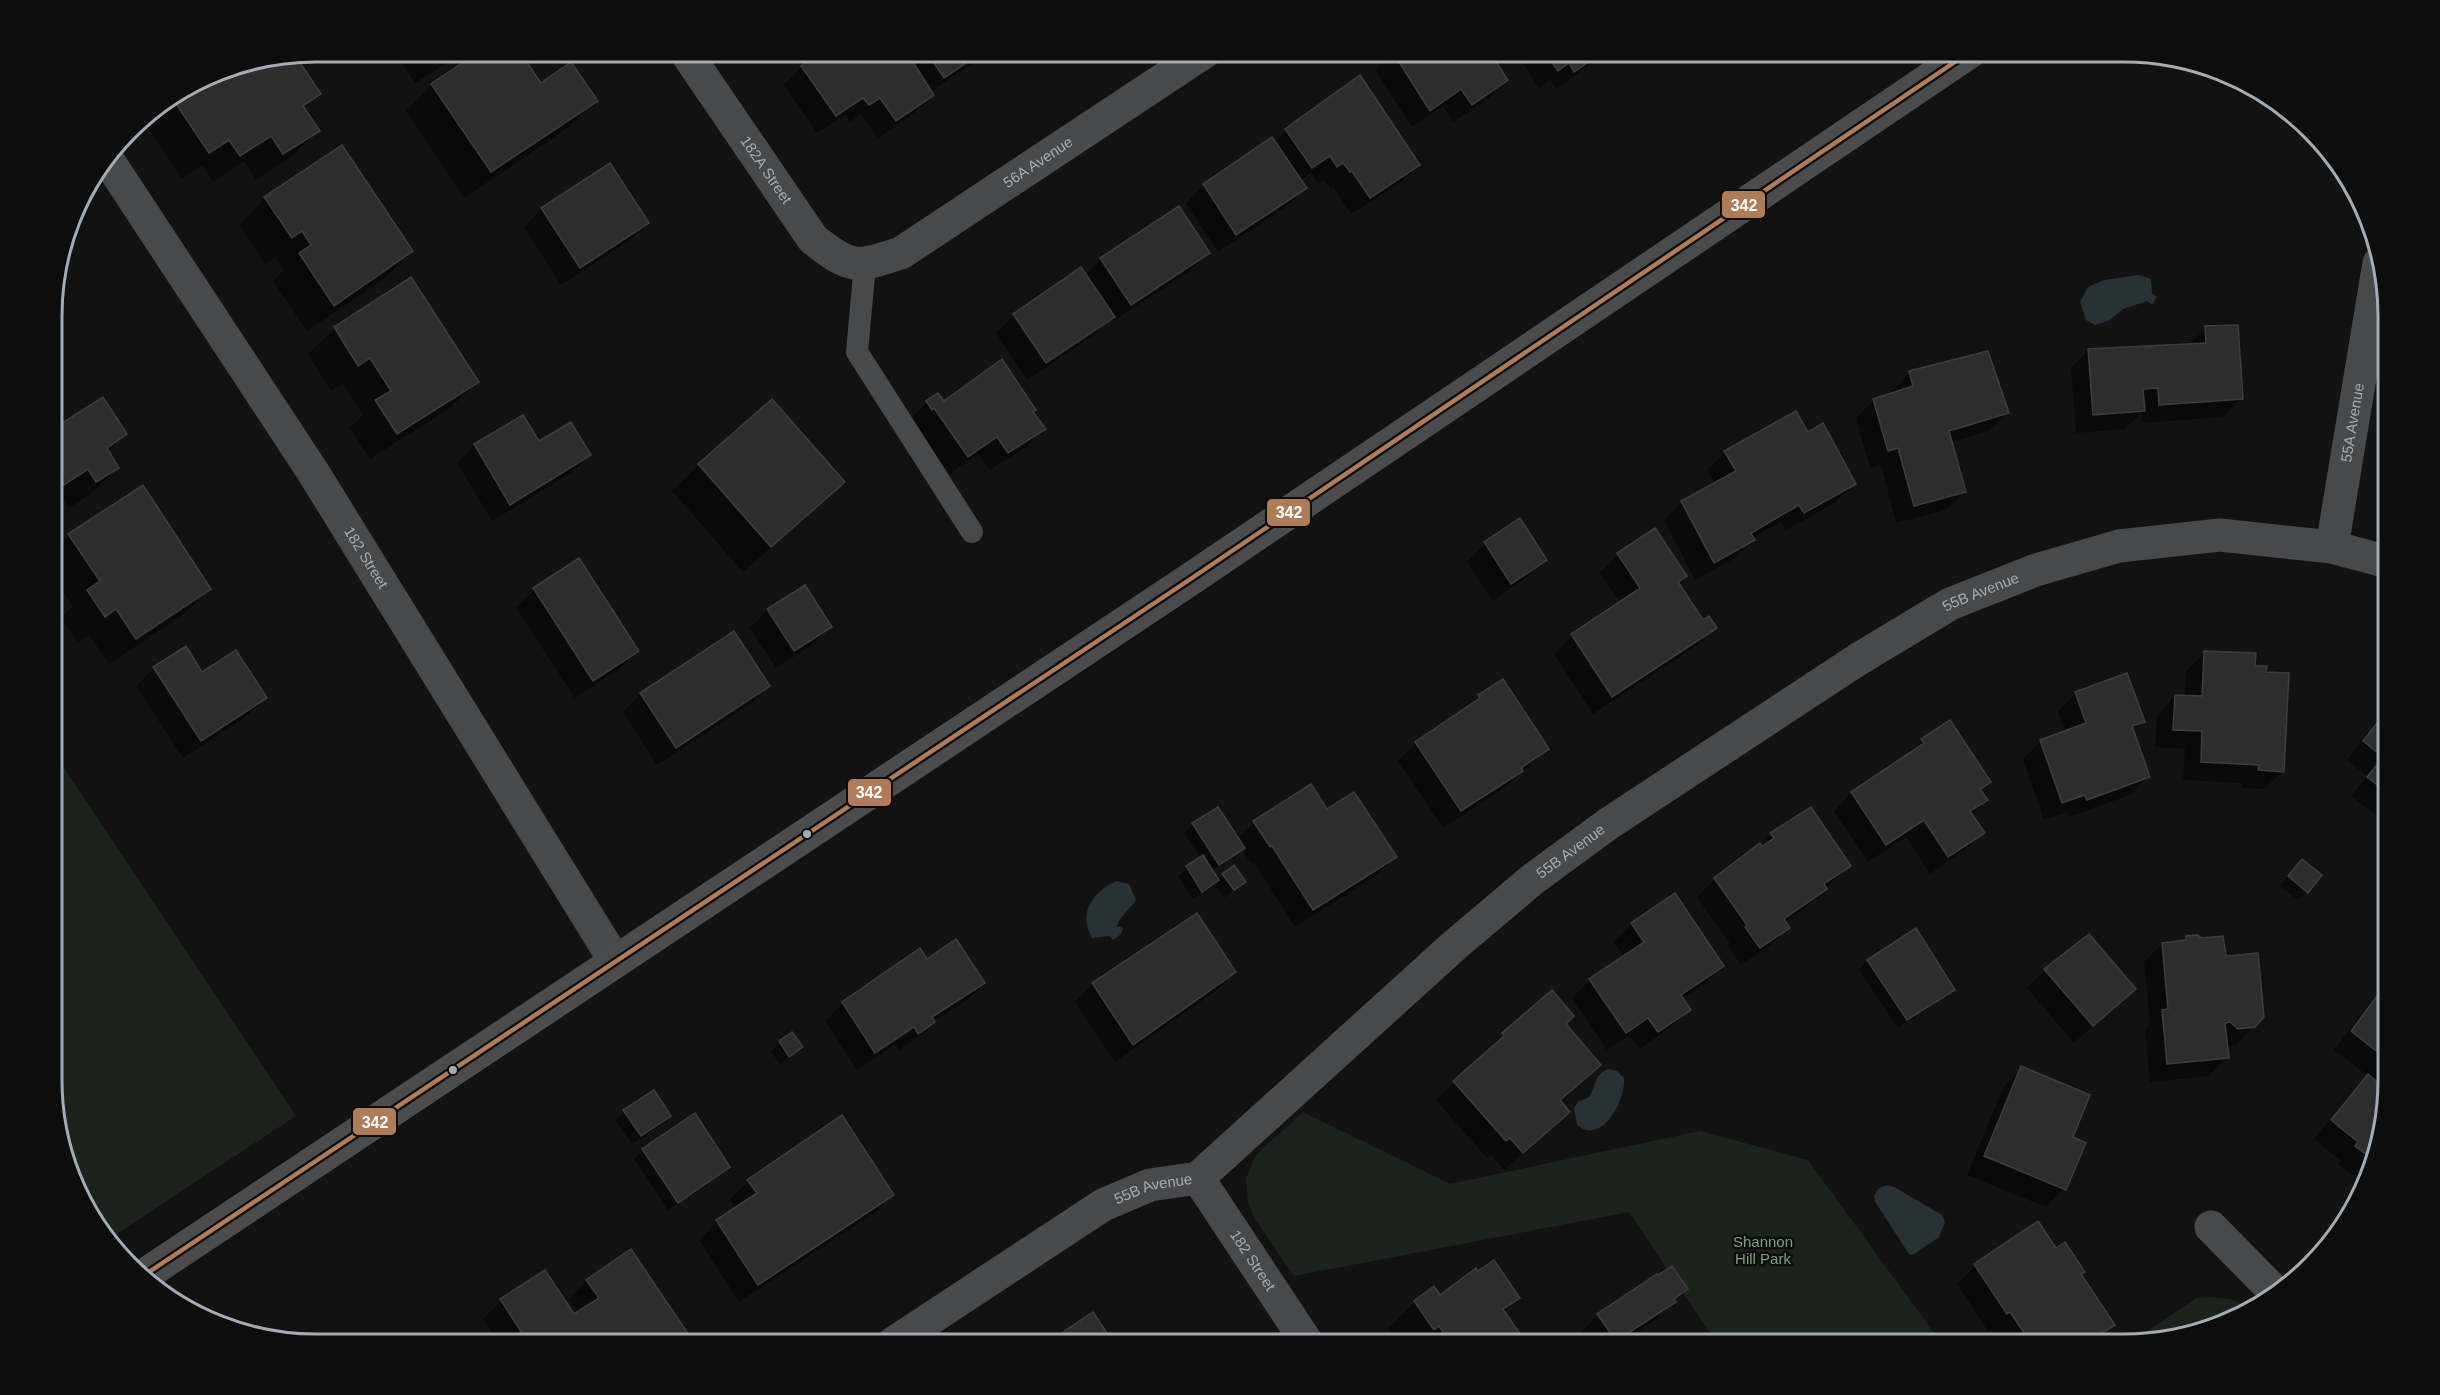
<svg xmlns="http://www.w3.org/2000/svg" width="2440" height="1395" viewBox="0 0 2440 1395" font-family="Arial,sans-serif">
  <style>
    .green { fill: #1c231d }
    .water { fill: #283236 }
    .shadow { fill: #0007 }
    .building { fill: #2d2d2e; stroke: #3b3d3f; stroke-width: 1.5 }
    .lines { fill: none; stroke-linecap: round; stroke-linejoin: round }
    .lane { stroke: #47494b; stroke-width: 22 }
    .street { stroke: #47494b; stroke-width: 33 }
    .highway { stroke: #494b4d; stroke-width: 33 }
    .bus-1-casing { stroke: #0d0d0e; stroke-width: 9 }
    .bus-1 { stroke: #b07c57; stroke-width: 4.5 }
    .bus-dot { fill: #a3abb4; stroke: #0d0d0e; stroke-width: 2 }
    .labels { text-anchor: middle; stroke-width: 5; stroke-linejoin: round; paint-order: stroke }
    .street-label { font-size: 15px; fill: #a3abb4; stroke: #0d0d0e }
    .park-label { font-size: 15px; fill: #7da079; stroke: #0d0d0e }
    .rim { fill: none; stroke: #a3abb4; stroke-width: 3 }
    .line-badge { stroke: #0d0d0e; stroke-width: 2 }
    .badge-label { font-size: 16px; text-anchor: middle; font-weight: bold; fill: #fff }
  </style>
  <rect width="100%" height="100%" fill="#121213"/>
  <!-- green -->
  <g class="green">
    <path d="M53,751L296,1116L109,1239L95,1226L53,1113Z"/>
    <path d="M1303,1112L1450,1184L1700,1131L1808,1160L1942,1344H1717L1629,1212L1294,1276L1255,1219L1248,1202L1246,1178L1256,1155Z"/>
    <path d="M2213,1297L2230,1299L2252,1309L2209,1330L2141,1343H2128L2197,1298Z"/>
  </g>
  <!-- water -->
  <g class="water">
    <path d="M2138,275L2151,279L2152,293L2157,297L2152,305L2147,301L2123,309L2110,320L2095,325L2086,320L2080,302L2088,287L2104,280Z"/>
    <path d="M1116,881L1129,884L1136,900C1130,910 1121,914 1117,926L1123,928L1121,934L1113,940L1109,936L1092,938C1078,913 1092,893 1116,881Z"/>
    <path d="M1608,1069L1617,1071L1624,1078C1626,1100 1602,1146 1577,1125L1574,1108L1578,1102L1589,1097C1597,1085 1593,1076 1608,1069Z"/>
    <path d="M1887,1185L1896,1188L1942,1215L1945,1222L1939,1237L1914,1254L1910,1255L1907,1251L1876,1203L1874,1196L1878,1189Z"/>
  </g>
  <!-- shadow -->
  <g class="shadow">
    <path d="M377,51H465L415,83L394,51L383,59Z"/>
    <path d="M826,51H991L930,92L932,95L914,113L878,138L861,114L850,122L845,115L817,133L784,85L802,67Z"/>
    <path d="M1394,51L1506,80L1489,98L1453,122L1443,106L1412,127L1375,70Z"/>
    <path d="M1515,51H1604L1590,65L1556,89L1550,80L1539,88Z"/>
    <path d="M294,55L319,94L304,109L318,130L291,157L256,180L244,161L213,182L202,165L182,179L141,117L215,71Z"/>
    <path d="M432,85H540L596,100L569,127L464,198L406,111Z"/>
    <path d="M2291,119L2303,131L2294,133Z"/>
    <path d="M1286,130L1418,165L1400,183L1351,214L1334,188L1331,189L1324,180L1318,184L1311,173L1300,180L1305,188L1287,206L1218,252L1186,203L1204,185L1272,139L1274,142Z"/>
    <path d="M265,198L411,251L385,278L307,331L273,281L284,270L275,257L265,264L239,225Z"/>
    <path d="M542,209L647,223L629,241L561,285L524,227Z"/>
    <path d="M1208,253L1190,271L1113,321L1111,318L1095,334L1027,380L996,333L1014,315L1085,275L1101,259Z"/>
    <path d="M335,328L477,382L450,408L370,459L350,428L363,415L343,384L331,391L308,354Z"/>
    <path d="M2206,328L2241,399L2223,417L2142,423L2141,413L2125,429L2076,433L2071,368L2089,350L2188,345Z"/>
    <path d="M1910,373L2007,413L1989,431L1950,442L1964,492L1946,510L1896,523L1881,465L1870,468L1856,418L1874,400L1892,394V391Z"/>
    <path d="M772,401L843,482L817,508L743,572L672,491L699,465Z"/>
    <path d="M927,402L1032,412L1044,429L1026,447L990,470L978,454L949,474L916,425L909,420Z"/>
    <path d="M522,417L539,443L589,455L571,473L492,521L457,463L475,445Z"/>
    <path d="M53,431L125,434L107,452L118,467L91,494L69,508L61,495L53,500Z"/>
    <path d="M1807,434L1854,484L1836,502L1786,530L1781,522L1752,538L1735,558L1695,580L1664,520L1682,502L1715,484L1707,470L1725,452Z"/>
    <path d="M1519,520L1545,559L1527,577L1493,601L1467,562L1485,544Z"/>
    <path d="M1655,530L1686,576L1677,584L1703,622L1715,627L1697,645L1593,714L1554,654L1572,636L1620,603L1600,573L1618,555Z"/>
    <path d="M69,535L209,589L183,615L109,664L89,635L78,642L61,618L73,606L53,577V551Z"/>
    <path d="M578,560L637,651L619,669L575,698L516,608L534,590Z"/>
    <path d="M768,610L830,627L812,645L776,668L750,628Z"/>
    <path d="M185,648L202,674L265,698L247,716L183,758L136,686L154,668Z"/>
    <path d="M2204,653L2253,667L2283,771L2264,789L2241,788V783L2183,780L2185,749L2155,747L2157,715L2175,696L2185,697L2186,671Z"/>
    <path d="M1503,681L1548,749L1503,789L1443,828L1398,761L1416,743Z"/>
    <path d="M768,686L750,704L657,765L623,712L641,694Z"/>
    <path d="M2076,693L2143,722L2132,732L2148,777L2130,795L2069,817L2067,812L2044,820L2023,759L2041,741L2065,732L2058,711Z"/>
    <path d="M2388,707V816L2383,821L2351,796L2367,776L2347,760Z"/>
    <path d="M1950,722L1989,782L1980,791L1986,800L1971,815L1983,832L1965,850L1930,874L1906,837L1868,862L1834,811L1852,793L1904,758L1922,740Z"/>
    <path d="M1217,809L1237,839L1254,822L1326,811L1395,857L1377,875L1295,927L1254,863L1251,864L1242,849L1212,871L1217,881L1223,875L1244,882L1224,898L1214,883L1193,899L1178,876L1201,858L1184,833L1193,824Z"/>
    <path d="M1771,834L1849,865L1807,907L1785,922L1788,928L1770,946L1741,965L1728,946L1730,944L1697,897L1715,879L1761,845Z"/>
    <path d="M2293,870L2307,892L2298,900L2280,886Z"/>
    <path d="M1196,915L1235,972L1217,990L1115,1062L1075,1002L1093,984Z"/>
    <path d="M1632,924L1722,966L1704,984L1682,999L1689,1009L1671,1027L1640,1049L1629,1035L1607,1050L1572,998L1590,980L1624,957L1614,942Z"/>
    <path d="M1915,930L1953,990L1944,998L1898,1028L1859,970L1868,961Z"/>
    <path d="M2187,938L2254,1026L2236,1045L2226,1046L2227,1058L2209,1076L2150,1082L2145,1029L2150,1024L2144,962L2162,944L2182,942Z"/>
    <path d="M927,961L984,983L966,1001L933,1021L915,1039L899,1050L896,1044L857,1070L825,1021L843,1003Z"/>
    <path d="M2045,970L2134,989L2074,1043L2027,988Z"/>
    <path d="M2388,982V1082L2382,1088L2388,1093V1096L2359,1194L2351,1188L2357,1179L2338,1164L2341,1161L2314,1139L2350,1094L2368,1076L2334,1050L2371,1001Z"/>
    <path d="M1552,992L1564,1024L1599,1065L1559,1102L1568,1112L1504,1170L1491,1155L1487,1158L1436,1100L1503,1035Z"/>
    <path d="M791,1034L801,1047L780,1065L771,1051Z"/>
    <path d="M2022,1068L2071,1138L2084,1143L2064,1189L2046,1207L1967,1175L2004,1086Z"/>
    <path d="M654,1092L669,1116L661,1125L632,1144L615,1120L624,1112Z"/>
    <path d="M643,1150L728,1166L719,1175L668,1210L634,1159Z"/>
    <path d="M748,1181L892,1195L874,1213L739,1302L699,1240L717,1222L737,1208L730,1199Z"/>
    <path d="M2038,1223L2056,1250L2080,1274L2113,1324L2094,1343H2001L1991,1329L1988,1331L1957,1284L1975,1266Z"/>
    <path d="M544,1272L574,1316L579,1313L569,1299L587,1281L693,1344H499L483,1319L501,1301Z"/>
    <path d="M1686,1288L1656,1319L1620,1344H1588L1580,1333L1598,1315Z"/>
    <path d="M1439,1297L1518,1298L1504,1312L1525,1344H1399L1388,1328L1415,1302Z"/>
  </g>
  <!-- building -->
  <g class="building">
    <path d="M480,51H519L541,83L571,62L598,101L491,172L431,84Z"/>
    <path d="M823,51H906L934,95L896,121L880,98L869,105L863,98L836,116L801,66Z"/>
    <path d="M926,51H984L944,78Z"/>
    <path d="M1392,51H1489L1508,80L1472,105L1461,89L1430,111Z"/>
    <path d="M1544,51H1605L1574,72L1569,63L1558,71Z"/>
    <path d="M295,55L321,94L303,106L320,131L283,154L271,136L240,156L229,140L209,153L172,98L215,71Z"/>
    <path d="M1360,75L1420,165L1370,198L1352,171L1350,172L1343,163L1337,167L1330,156L1312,168L1285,129Z"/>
    <path d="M1272,137L1307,188L1236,235L1203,184Z"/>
    <path d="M342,145L413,251L334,306L299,253L311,245L302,231L292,238L264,197Z"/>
    <path d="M610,163L649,223L580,268L541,208Z"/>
    <path d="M1179,206L1210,253L1131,305L1100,258Z"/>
    <path d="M1081,267L1115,317L1046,363L1013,314Z"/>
    <path d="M411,277L479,382L397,434L375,400L391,391L370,358L358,366L334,327Z"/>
    <path d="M2238,325L2243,399L2159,405L2158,388L2143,389L2145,411L2093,415L2088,349L2206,343L2205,326Z"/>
    <path d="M1988,351L2009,413L1949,431L1966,492L1914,506L1898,448L1888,451L1873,399L1913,386L1909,371Z"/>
    <path d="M1002,359L1036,410L1033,412L1046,429L1008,453L997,437L968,457L934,408L932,410L926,401L938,393L944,401Z"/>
    <path d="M103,397L127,434L107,448L119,468L96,482L88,469L53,492V429Z"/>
    <path d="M772,399L845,482L771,547L698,464Z"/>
    <path d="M1796,411L1808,432L1823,423L1856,484L1804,513L1799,505L1751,533L1755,540L1714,563L1681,501L1736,471L1724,451Z"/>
    <path d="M523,415L539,441L571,422L591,455L510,505L474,444Z"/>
    <path d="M143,485L211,589L136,639L116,609L105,617L87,590L100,581L68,534Z"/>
    <path d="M1520,518L1547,560L1511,584L1484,542Z"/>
    <path d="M1655,528L1687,576L1678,582L1703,620L1709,616L1717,628L1612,697L1571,634L1640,588L1617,553Z"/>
    <path d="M579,558L639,651L593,681L533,588Z"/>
    <path d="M805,585L832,627L794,651L767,609Z"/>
    <path d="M734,631L770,686L676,748L640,693Z"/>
    <path d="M186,646L202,672L236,650L267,698L201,741L153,667Z"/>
    <path d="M2204,651L2256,653L2255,666H2267L2266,672L2289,673L2284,772L2258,770L2259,765L2201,762L2202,731L2173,730L2175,695L2202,696Z"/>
    <path d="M2127,673L2145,722L2132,726L2150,777L2087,800L2085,795L2062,803L2040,740L2086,723L2075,692Z"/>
    <path d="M1503,679L1549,749L1521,768L1523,771L1461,811L1415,742L1480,698L1478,695Z"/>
    <path d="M2388,709V793L2367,777L2383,757L2363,741Z"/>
    <path d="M1950,720L1991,782L1980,789L1988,800L1970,811L1985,833L1948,857L1924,820L1886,845L1851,792L1924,743L1921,739Z"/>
    <path d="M1311,784L1327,809L1354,792L1397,857L1313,910L1272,846L1270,847L1253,821Z"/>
    <path d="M1218,807L1245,848L1219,865L1192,823Z"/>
    <path d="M1811,807L1851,866L1824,884L1827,889L1784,919L1790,928L1760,948L1745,927L1747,925L1714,878L1760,843L1762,846L1774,838L1770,833Z"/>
    <path d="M1203,855L1219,880L1202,892L1186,866Z"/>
    <path d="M2302,859L2322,875L2308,893L2288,876Z"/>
    <path d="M1234,865L1246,882L1234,890L1222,874Z"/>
    <path d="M1675,893L1724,966L1681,995L1691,1010L1658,1032L1648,1018L1626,1033L1589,979L1644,942L1631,923Z"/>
    <path d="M1197,913L1236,972L1133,1045L1092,983Z"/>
    <path d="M1916,928L1955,990L1907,1020L1867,960Z"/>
    <path d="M2089,934L2136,989L2093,1026L2044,969Z"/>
    <path d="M2198,935L2201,938L2223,936L2226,956L2258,953L2264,1017L2255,1027L2238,1029L2230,1022L2225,1023L2229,1058L2167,1064L2162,1010L2168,1009L2162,943L2186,940V936Z"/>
    <path d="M956,939L985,983L932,1017L935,1022L918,1034L914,1027L875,1053L842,1002L920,948L927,959Z"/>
    <path d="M2388,981V1060L2351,1031Z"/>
    <path d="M1552,990L1574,1016L1566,1024L1601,1065L1560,1100L1570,1112L1523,1153L1510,1138L1506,1141L1453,1081L1504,1036L1502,1033Z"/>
    <path d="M792,1032L803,1047L789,1057L779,1041Z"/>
    <path d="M2021,1066L2090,1095L2073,1137L2086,1143L2066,1190L1984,1156Z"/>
    <path d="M2368,1074L2388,1091L2370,1157L2355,1146L2358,1142L2331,1120Z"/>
    <path d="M654,1090L671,1116L641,1136L623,1110Z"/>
    <path d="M695,1113L730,1167L678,1203L642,1149Z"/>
    <path d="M842,1115L894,1195L758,1285L716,1220L757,1193L747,1180Z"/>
    <path d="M2038,1221L2056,1248L2065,1242L2085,1272L2081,1274L2115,1325L2087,1343H2031L2010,1312L2007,1314L1974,1264Z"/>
    <path d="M631,1249L695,1344H529L500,1299L545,1270L574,1314L599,1298L586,1280Z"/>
    <path d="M1494,1260L1520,1298L1503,1309L1527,1344H1451L1439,1326L1434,1330L1414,1301L1434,1286L1440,1295L1476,1268L1478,1271Z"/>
    <path d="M1672,1266L1688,1289L1674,1299L1676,1302L1616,1341L1597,1314L1657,1274L1658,1275Z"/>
    <path d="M1093,1312L1114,1344H1047V1343Z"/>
  </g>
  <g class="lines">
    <!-- lane -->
    <path class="lane" d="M865,264L857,352L972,532"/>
    <!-- street -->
    <g class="street">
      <path id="s1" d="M685,51L813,239C852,269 854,268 901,253L1206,51"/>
      <path id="s2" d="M108,160L313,472L615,961"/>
      <path id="s3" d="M2332,547L2379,263"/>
      <path id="s4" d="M1198,1178L1308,1344"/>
      <path d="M2211,1227L2277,1294"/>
      <path id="s5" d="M892,1344L1103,1205L1150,1185L1198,1178L1456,944L1533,879L1608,824L1857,660L1950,604L2036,570L2119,546L2220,535L2332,547L2388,562"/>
    </g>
    <!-- highway -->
    <path class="highway" d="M146,1274L1192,578L1971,51"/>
    <!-- bus-1 casing -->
    <g class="bus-1-casing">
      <path id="bus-1" d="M146,1274L1192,578L1971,51"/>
    </g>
    <!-- bus-1 -->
    <use href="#bus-1" class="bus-1"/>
  </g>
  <!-- markers -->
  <g class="bus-dot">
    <circle cx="807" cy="834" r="5"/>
    <circle cx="453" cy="1070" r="5"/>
  </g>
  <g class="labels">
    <!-- street labels -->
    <g class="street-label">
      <text dy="5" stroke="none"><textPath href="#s1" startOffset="488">56A Avenue</textPath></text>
      <text dy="5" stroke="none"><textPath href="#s1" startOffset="144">182A Street</textPath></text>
      <text dy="5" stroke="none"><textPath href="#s3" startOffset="126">55A Avenue</textPath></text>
      <text dy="5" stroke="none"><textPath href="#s2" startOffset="474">182 Street</textPath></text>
      <text dy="5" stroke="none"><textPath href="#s5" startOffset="1334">55B Avenue</textPath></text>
      <text dy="5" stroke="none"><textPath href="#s5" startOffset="848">55B Avenue</textPath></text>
      <text dy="5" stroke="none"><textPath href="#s5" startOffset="306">55B Avenue</textPath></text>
      <text dy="5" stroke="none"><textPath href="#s4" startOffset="99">182 Street</textPath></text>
    </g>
    <!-- park labels -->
    <g class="park-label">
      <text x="1763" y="1247">Shannon<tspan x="1763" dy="17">Hill Park</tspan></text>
    </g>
  </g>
  <!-- crop -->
  <path d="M0 0H2440V1395H0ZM316 62H2124A254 254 0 0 1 2378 316V1080A254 254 0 0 1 2124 1334H316A254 254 0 0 1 62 1080V316A254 254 0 0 1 316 62Z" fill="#0d0d0e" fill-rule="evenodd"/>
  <path class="rim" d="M316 62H2124A254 254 0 0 1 2378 316V1080A254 254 0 0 1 2124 1334H316A254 254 0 0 1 62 1080V316A254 254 0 0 1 316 62Z"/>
  <g class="line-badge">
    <rect x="1721" y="190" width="45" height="29" rx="6" fill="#b07c57"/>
    <rect x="1266" y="498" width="45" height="29" rx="6" fill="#b07c57"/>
    <rect x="847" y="778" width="45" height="29" rx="6" fill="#b07c57"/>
    <rect x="352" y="1107" width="45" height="29" rx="6" fill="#b07c57"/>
  </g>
  <g class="badge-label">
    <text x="1744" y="211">342</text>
    <text x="1289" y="518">342</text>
    <text x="869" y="798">342</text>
    <text x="375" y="1128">342</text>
  </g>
</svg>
